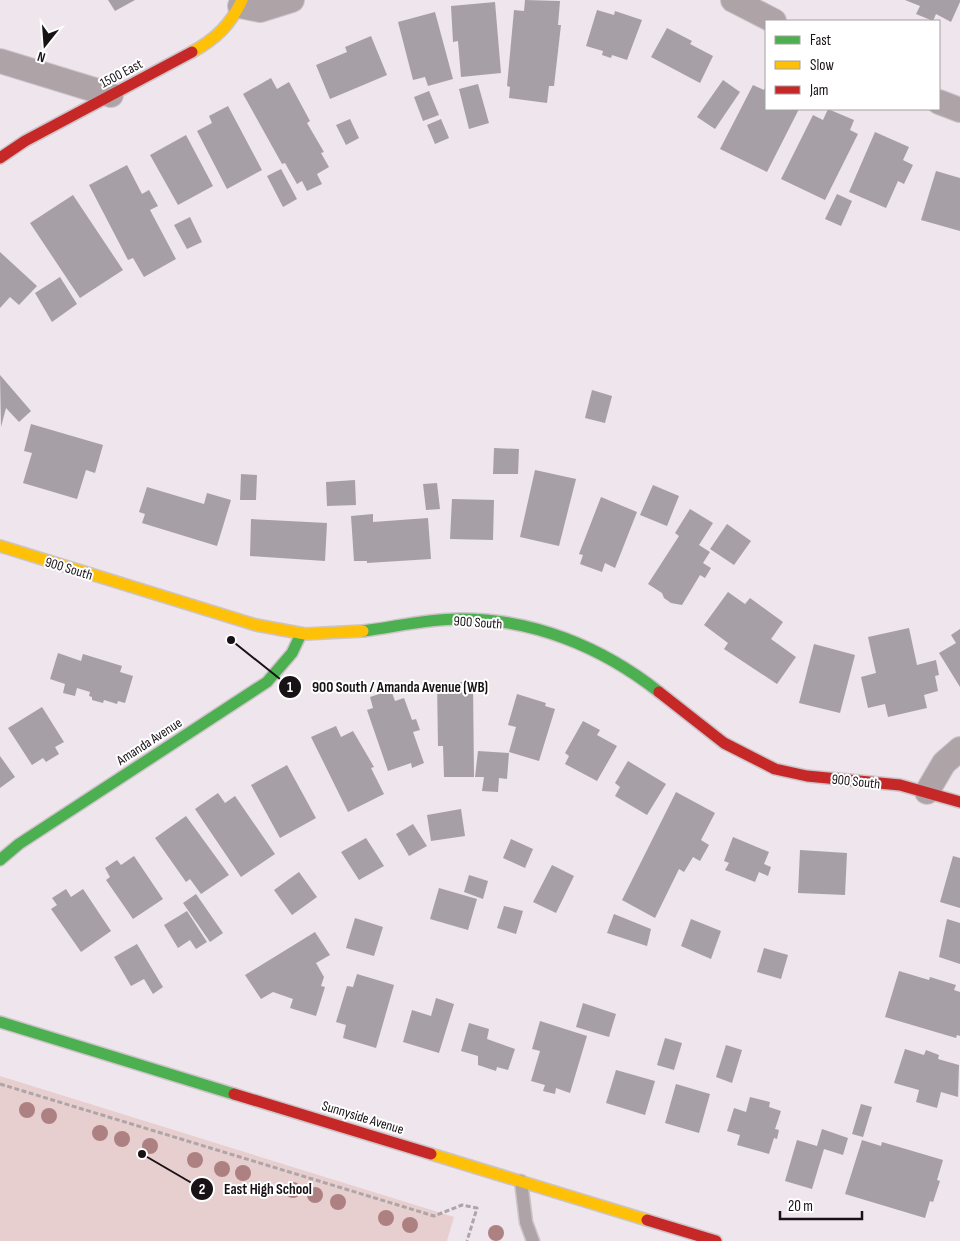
<svg xmlns="http://www.w3.org/2000/svg" width="960" height="1241" viewBox="0 0 960 1241" font-family="'Sofia Sans Condensed',sans-serif">
  <style>
    .green { fill: #e8cfcf }
    .building { fill: #a6a0a6 }
    .lines { fill: none; stroke-linecap: round; stroke-linejoin: round }
    .lane-casing { stroke: #ccc4c9; stroke-width: 15 }
    .street-casing { stroke: #ccc4c9; stroke-width: 26 }
    .fast-casing { stroke: #ccc4c9; stroke-width: 14 }
    .slow-casing { stroke: #ccc4c9; stroke-width: 14 }
    .jam-casing { stroke: #ccc4c9; stroke-width: 14 }
    .path { stroke: #aea5a9; stroke-width: 3; stroke-dasharray: 5 2.5; stroke-linecap: butt }
    .lane { stroke: #aea4a8; stroke-width: 12 }
    .street { stroke: #aea4a8; stroke-width: 24 }
    .fast { stroke: #4caf50; stroke-width: 11 }
    .slow { stroke: #ffc107; stroke-width: 11 }
    .jam { stroke: #c62828; stroke-width: 11 }
    .tree { fill: #ad8182 }
    .labels { text-anchor: middle; stroke-width: 4; stroke-linejoin: round; paint-order: stroke }
    .street-label { font-size: 14px; fill: #181216; stroke: #fff }
    .leader { fill: none; stroke: #181216; stroke-width: 2 }
    .callout-dot { fill: #181216; stroke: #fff; stroke-width: 2 }
    .mark-label { font-size: 15px; text-anchor: middle; font-weight: bold; fill: #fff }
    .callout-label { font-size: 15px; text-anchor: middle; font-weight: bold; fill: #181216; stroke: #fff; stroke-width: 4; stroke-linejoin: round; paint-order: stroke }
  </style>
  <rect width="100%" height="100%" fill="#efe5ec"/>
  <!-- green -->
  <path class="green" d="M0,1076L454,1217L447,1241H0Z"/>
  <!-- building -->
  <g class="building">
    <path d="M108,0H135L115,11Z"/>
    <path d="M525,0L560,1L558,25H561L554,86H549L547,103L509,98L510,87L507,86L514,10L524,11Z"/>
    <path d="M905,0H960V2L951,22L936,14L933,21L916,14L920,6Z"/>
    <path d="M495,2L501,73L461,77L458,41L453,42L451,6Z"/>
    <path d="M597,10L614,15L615,11L642,20L627,60L612,55L611,58L602,55L603,51L586,46Z"/>
    <path d="M435,12L453,79L428,86L425,77L413,80L398,22Z"/>
    <path d="M667,28L692,41L690,44L713,56L700,83L651,57Z"/>
    <path d="M371,36L387,75L330,99L316,65L347,52L345,47Z"/>
    <path d="M271,78L277,89L289,82L310,121L307,123L324,152L321,153L329,167L317,174L322,184L307,191L302,181L297,184L285,163L282,164L243,94Z"/>
    <path d="M723,80L740,92L715,129L697,117Z"/>
    <path d="M478,84L489,123L469,129L459,89Z"/>
    <path d="M753,85L764,90L766,86V109H799L767,172L720,149Z"/>
    <path d="M429,91L439,115L423,121L414,97Z"/>
    <path d="M228,106L262,170L227,189L197,131L212,123L209,116Z"/>
    <path d="M828,109L854,120L850,130L858,134L825,200L781,179L813,115L823,120Z"/>
    <path d="M350,119L359,138L346,145L336,125Z"/>
    <path d="M441,119L449,138L435,144L427,125Z"/>
    <path d="M875,132L909,147L903,160L913,165L904,184L898,181L886,208L849,192Z"/>
    <path d="M186,135L213,186L178,205L150,155Z"/>
    <path d="M127,165L142,194L149,190L158,206L150,210L176,259L144,277L133,258L128,260L89,185Z"/>
    <path d="M281,169L297,199L283,207L267,176Z"/>
    <path d="M936,171L960,178V231L921,220Z"/>
    <path d="M837,194L852,201L841,226L825,219Z"/>
    <path d="M73,195L123,270L80,298L30,223Z"/>
    <path d="M190,217L202,242L187,249L174,225Z"/>
    <path d="M0,252L37,286L19,305L10,297L0,308Z"/>
    <path d="M60,277L77,304L52,322L35,293Z"/>
    <path d="M0,375L31,411L19,422L6,408L1,427Z"/>
    <path d="M592,390L612,396L605,423L585,418Z"/>
    <path d="M31,424L103,445L95,473L86,470L77,499L23,483L32,453L24,451Z"/>
    <path d="M494,448L519,449L518,474H493Z"/>
    <path d="M535,470L576,479L559,546L520,537Z"/>
    <path d="M241,474L257,475L256,500H240Z"/>
    <path d="M355,480L356,505L327,506L326,482Z"/>
    <path d="M437,483L440,509L426,510L423,484Z"/>
    <path d="M653,485L679,496L667,526L640,515Z"/>
    <path d="M147,487L204,504L207,493L231,500L217,546L142,523L145,514L139,512Z"/>
    <path d="M601,497L637,512L615,568L605,563L602,572L580,564L583,555L579,554Z"/>
    <path d="M452,499L494,500L493,540L450,539Z"/>
    <path d="M690,509L713,523L699,545L710,552L703,563L711,568L705,578L700,575L682,605L671,603L664,598L662,593L648,584L679,536L675,533Z"/>
    <path d="M373,514V522L428,518L431,559L367,563V561H354L351,516Z"/>
    <path d="M251,519L327,523L325,561L250,556Z"/>
    <path d="M727,524L751,541L734,565L710,549Z"/>
    <path d="M728,592L745,604L750,598L783,622L771,639L796,657L777,684L724,649L728,643L704,625Z"/>
    <path d="M909,628L917,665L936,660L939,675L935,676L938,691L924,695L927,708L888,717L885,704L868,708L861,677L876,673L868,637Z"/>
    <path d="M960,629V687L939,653L956,643L951,635Z"/>
    <path d="M814,644L855,655L840,713L799,703Z"/>
    <path d="M58,653L81,661L83,654L122,666L120,672L133,676L125,703L118,701L117,704L104,700L103,703L92,700V697L89,696L90,692L77,688L75,696L63,693L65,684L50,679Z"/>
    <path d="M437,682H473L474,777H444L443,746H438Z"/>
    <path d="M391,690L395,701L404,698L412,720L416,719L420,730L413,732L424,763L412,768L411,763L388,771L367,710L373,708L370,697Z"/>
    <path d="M517,694L546,703L545,706L555,709L539,761L509,752L516,727L508,725Z"/>
    <path d="M42,707L64,742L55,747L59,754L46,762L43,758L32,765L8,728Z"/>
    <path d="M583,721L600,730L597,735L617,746L597,781L565,764L569,756L565,753Z"/>
    <path d="M336,726L341,737L353,731L374,767L371,768L384,794L348,812L311,737Z"/>
    <path d="M478,751L509,753L507,779L499,778L498,792L482,791L484,777H475Z"/>
    <path d="M0,756L15,777L0,788Z"/>
    <path d="M628,761L666,784L647,815L615,796L620,787L615,783Z"/>
    <path d="M287,765L316,818L280,838L251,785Z"/>
    <path d="M676,792L715,813L701,840L709,845L700,861L693,857L684,872L679,869L655,918L622,900Z"/>
    <path d="M218,793L225,803L235,796L275,854L241,877L195,809Z"/>
    <path d="M461,809L465,836L431,841L427,815Z"/>
    <path d="M186,816L229,875L201,894L190,879L186,882L155,838Z"/>
    <path d="M413,824L427,846L409,856L396,834Z"/>
    <path d="M733,837L769,852L764,864L771,867L768,876L759,872L755,882L725,870L729,863L724,861Z"/>
    <path d="M366,838L384,866L359,880L341,852Z"/>
    <path d="M511,839L533,849L525,868L503,858Z"/>
    <path d="M800,850L847,853L845,895L798,893Z"/>
    <path d="M134,856L163,899L133,919L106,880L110,877L105,868L117,860L121,865Z"/>
    <path d="M953,856L960,858V908L940,902Z"/>
    <path d="M552,865L574,876L556,913L533,902Z"/>
    <path d="M299,872L317,897L292,915L274,890Z"/>
    <path d="M469,875L488,881L483,899L464,892Z"/>
    <path d="M439,888L477,899L468,930L430,919Z"/>
    <path d="M66,889L71,897L83,889L111,931L81,952L51,909L57,905L52,898Z"/>
    <path d="M196,894L223,933L210,942L183,903Z"/>
    <path d="M504,906L523,911L516,934L497,928Z"/>
    <path d="M187,911L207,942L196,949L190,940L178,948L164,925Z"/>
    <path d="M614,914L651,929L647,946L607,933Z"/>
    <path d="M355,918L383,927L374,956L346,948Z"/>
    <path d="M691,919L721,931L711,959L681,946Z"/>
    <path d="M947,919L960,923V964L939,957Z"/>
    <path d="M315,932L330,955L316,963L324,977L321,986L325,987L316,1016L290,1008L293,999L273,992L261,999L245,975Z"/>
    <path d="M137,944L163,987L153,994L144,979L131,986L114,957Z"/>
    <path d="M764,948L788,955L781,979L757,972Z"/>
    <path d="M899,971L929,980L930,977L956,985L954,990L960,992V1036L957,1035L956,1038L885,1017Z"/>
    <path d="M357,974L394,985L376,1048L343,1038L346,1025L336,1022L347,986L353,987Z"/>
    <path d="M436,998L454,1004L439,1053L403,1042L412,1010L431,1016Z"/>
    <path d="M583,1003L616,1014L609,1037L576,1027Z"/>
    <path d="M540,1021L587,1036L570,1093L556,1088L555,1094L543,1091L545,1085L531,1081L540,1051L532,1049Z"/>
    <path d="M469,1023L489,1029L487,1039L515,1049L508,1070L497,1067L496,1071L478,1065V1056L461,1051Z"/>
    <path d="M665,1038L682,1043L674,1070L657,1065Z"/>
    <path d="M726,1045L742,1050L732,1083L716,1077Z"/>
    <path d="M905,1049L924,1055L926,1050L939,1055L938,1059L959,1065L958,1097L941,1092L937,1108L916,1102L919,1090L894,1083Z"/>
    <path d="M616,1070L655,1081L645,1115L606,1103Z"/>
    <path d="M676,1084L710,1094L699,1133L665,1123Z"/>
    <path d="M750,1097L770,1102L769,1107L781,1111L775,1129L779,1130L777,1139L774,1138L769,1154L737,1145L740,1135L727,1131L734,1108L746,1112Z"/>
    <path d="M861,1104L872,1107L863,1137L852,1134Z"/>
    <path d="M822,1129L848,1138L843,1155L824,1149L812,1189L785,1181L797,1140L817,1146Z"/>
    <path d="M862,1140L881,1146L882,1142L943,1160L937,1180L940,1181L933,1202L930,1201L925,1218L845,1194Z"/>
  </g>
  <g class="lines">
    <!-- lane casing -->
    <g class="lane-casing">
      <path id="lane" d="M521,1181L526,1222L533,1241"/>
    </g>
    <!-- street casing -->
    <g class="street-casing">
      <g id="street">
        <path d="M733,0L774,21"/>
        <path d="M240,6L260,10L292,0"/>
        <path d="M0,61L111,95"/>
        <path d="M939,102L960,110"/>
        <path d="M927,792L944,763L960,749"/>
      </g>
    </g>
    <!-- fast casing -->
    <g class="fast-casing">
      <g id="fast">
        <path d="M363,631C395,627 426,619 458,619C532,618 602,647 659,692"/>
        <path d="M0,860L19,844L267,682L292,653L301,634"/>
        <path d="M0,1022L234,1094"/>
      </g>
    </g>
    <!-- slow casing -->
    <g class="slow-casing">
      <g id="slow">
        <path d="M192,52C216,39 231,24 242,0"/>
        <path d="M0,546L256,625L305,634L363,631"/>
        <path d="M431,1154L647,1220"/>
      </g>
    </g>
    <!-- jam casing -->
    <g class="jam-casing">
      <g id="jam">
        <path d="M0,158L25,141L192,52"/>
        <path d="M659,692L724,743L775,769L807,776L900,785L960,802"/>
        <path d="M234,1094L431,1154"/>
        <path d="M647,1220L716,1241"/>
      </g>
    </g>
    <!-- path -->
    <path class="path" d="M0,1084L434,1216L462,1205L477,1208L467,1241"/>
    <!-- lane -->
    <use href="#lane" class="lane"/>
    <!-- street -->
    <use href="#street" class="street"/>
    <!-- fast -->
    <use href="#fast" class="fast"/>
    <!-- slow -->
    <use href="#slow" class="slow"/>
    <!-- jam -->
    <use href="#jam" class="jam"/>
  </g>
  <!-- trees -->
  <g class="tree">
    <circle cx="27" cy="1110" r="8"/>
    <circle cx="49" cy="1116" r="8"/>
    <circle cx="100" cy="1133" r="8"/>
    <circle cx="122" cy="1139" r="8"/>
    <circle cx="150" cy="1146" r="8"/>
    <circle cx="195" cy="1160" r="8"/>
    <circle cx="222" cy="1169" r="8"/>
    <circle cx="243" cy="1173" r="8"/>
    <circle cx="293" cy="1190" r="8"/>
    <circle cx="315" cy="1195" r="8"/>
    <circle cx="338" cy="1202" r="8"/>
    <circle cx="386" cy="1218" r="8"/>
    <circle cx="410" cy="1225" r="8"/>
    <circle cx="496" cy="1233" r="8"/>
  </g>
  <g class="labels">
    <!-- street labels -->
    <g class="street-label">
      <text transform="translate(121 73) rotate(-28)" y="5">1500 East</text>
      <text transform="translate(69 568) rotate(17)" y="5">900 South</text>
      <text transform="translate(478 622) rotate(4)" y="5">900 South</text>
      <text transform="translate(149 741) rotate(-33)" y="5">Amanda Avenue</text>
      <text transform="translate(856 781) rotate(6)" y="5">900 South</text>
      <text transform="translate(363 1117) rotate(17)" y="5">Sunnyside Avenue</text>
    </g>
  </g>
  <!-- callouts -->
  <path class="leader" d="M231 640L290 687M142 1154L202 1189"/>
  <g class="callout-dot">
    <circle cx="231" cy="640" r="5"/>
    <circle cx="142" cy="1154" r="5"/>
    <circle cx="290" cy="687" r="12"/>
    <circle cx="202" cy="1189" r="12"/>
  </g>
  <g class="mark-label">
    <text x="290" y="692">1</text>
    <text x="202" y="1194">2</text>
  </g>
  <g class="callout-label">
    <text x="400" y="692">900 South / Amanda Avenue (WB)</text>
    <text x="268" y="1194">East High School</text>
  </g>
  <!-- legend -->
  <rect x="765" y="20" width="175" height="90" fill="#ffffff" stroke="#a3a0a2"/>
  <rect x="775" y="36" width="25" height="8" fill="#4caf50" stroke="#a3a0a2"/>
  <text x="810" y="45" font-size="15" fill="#181216">Fast</text>
  <rect x="775" y="61" width="25" height="8" fill="#ffc107" stroke="#a3a0a2"/>
  <text x="810" y="70" font-size="15" fill="#181216">Slow</text>
  <rect x="775" y="86" width="25" height="8" fill="#c62828" stroke="#a3a0a2"/>
  <text x="810" y="95" font-size="15" fill="#181216">Jam</text>
  <!-- north arrow -->
  <g transform="translate(45 45) rotate(197)" stroke="#ffffff" stroke-width="4" paint-order="stroke">
  <path d="M0-4L9 19L0 12L-9 19Z" fill="#181216"/>
  <text y="-8" font-size="14" font-weight="bold" text-anchor="middle" fill="#181216">N</text>
  </g>
  <!-- scale -->
  <path d="M780 1211v8h82v-8" fill="none" stroke="#181216" stroke-width="2.5"/>
  <text x="788" y="1211" font-size="15" fill="#181216" stroke="#ffffff" stroke-width="4" paint-order="stroke">20 m</text>
</svg>
